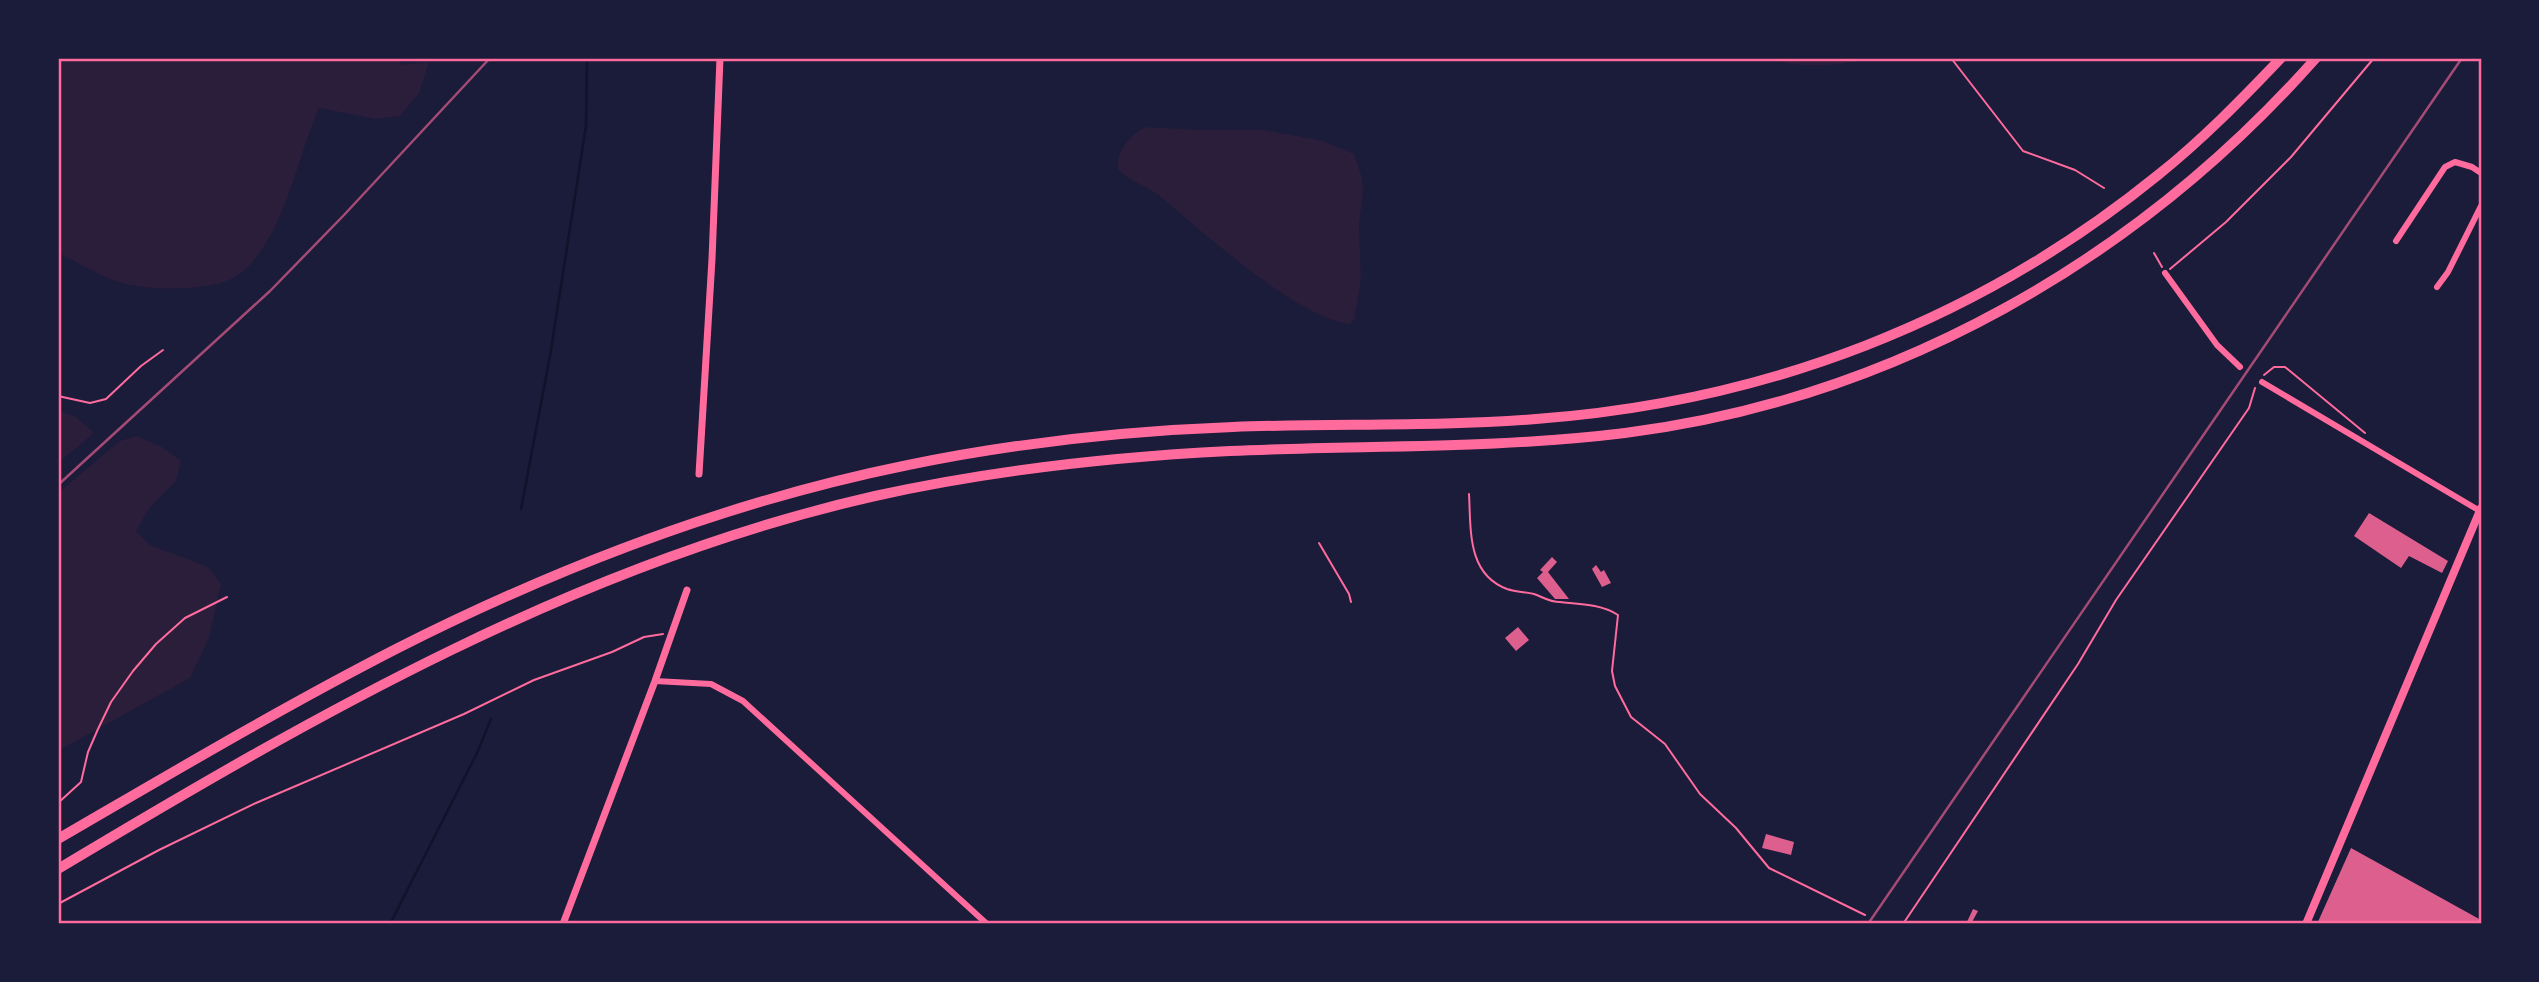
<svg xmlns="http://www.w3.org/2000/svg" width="2539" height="982" viewBox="0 0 2539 982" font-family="'Sofia Sans Condensed',sans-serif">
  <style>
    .green { fill: #2a1e3b }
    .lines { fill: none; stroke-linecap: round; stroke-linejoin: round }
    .stream { stroke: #12122b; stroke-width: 2.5 }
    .building { fill: #dd5f8e }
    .path { stroke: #ff6b9d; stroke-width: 2 }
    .minor { stroke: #ff6b9d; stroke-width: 6 }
    .tertiary { stroke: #ff6b9d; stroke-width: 7 }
    .secondary { stroke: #ff6b9d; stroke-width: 8 }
    .motorway { stroke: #ff6b9d; stroke-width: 10 }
    .rail { stroke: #a44b75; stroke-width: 2.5 }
    .neatline { fill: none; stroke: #ff6b9d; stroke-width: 2.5 }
  </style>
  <rect width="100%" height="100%" fill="#1b1b3a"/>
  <!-- green -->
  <g class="green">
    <path d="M58,58H397L403,65L429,62L419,93L400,116L376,119L319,108C300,152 291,202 266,243C258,256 247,271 233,278C207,292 143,291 116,281C96,274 77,262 58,253Z"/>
    <path d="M1770,58H1870C1839,66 1800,70 1770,58Z"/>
    <path d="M1146,127L1201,130H1264L1323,141L1354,154L1362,178L1363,192L1359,225L1361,279L1354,320L1349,324C1296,317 1204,233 1161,197C1153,190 1119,175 1118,168C1115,152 1133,132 1146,127Z"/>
    <path d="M58,410L76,417L94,433L58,463Z"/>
    <path d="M137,436L162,447L181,461L176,481L150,507L136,531L150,545L208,567L221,584L209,638L190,678L58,751V493L120,441Z"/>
  </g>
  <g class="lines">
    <!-- stream -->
    <g class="stream">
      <path d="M521,509L550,356L586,126L587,58"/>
      <path d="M390,924L477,753L491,719"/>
    </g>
  </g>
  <!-- building -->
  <g class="building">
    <path d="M2369,513L2448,561L2442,573L2409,556L2401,568L2354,536Z"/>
    <path d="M1552,557L1557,562L1548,572L1569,599H1555L1537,578L1543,572L1540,570Z"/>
    <path d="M1596,565L1601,572L1604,570L1611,583L1602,587L1592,569Z"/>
    <path d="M1518,627L1529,640L1516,651L1505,638Z"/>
    <path d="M1766,834L1794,842L1791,855L1762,848Z"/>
    <path d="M2351,848L2481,920V924H2317Z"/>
    <path d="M1973,909L1978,911L1971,924H1966Z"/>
  </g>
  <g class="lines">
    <!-- path -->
    <g class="path">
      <path d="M1951,58L2023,151L2075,170L2104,188"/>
      <path d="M2154,253L2162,267"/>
      <path d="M2170,269L2226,222L2291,157L2374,58"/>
      <path d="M2264,375L2274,367H2285L2365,433"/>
      <path d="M58,396L90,403L106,399L141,366L163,350"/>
      <path d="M1469,494C1471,530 1467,574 1507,589C1516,592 1525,592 1534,594C1543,597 1549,602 1560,602C1579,604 1601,604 1618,615L1612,671L1615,686L1631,717L1665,744L1700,794L1736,828L1769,868L1865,915"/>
      <path d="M1319,543L1349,594L1351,602"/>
      <path d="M58,803L81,782L88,752L98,729L111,702L133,671L156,644L185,618L227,597"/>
      <path d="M58,904L159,850L256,803L464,714L534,680L612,652L644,637L663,634"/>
      <path d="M1903,924L2078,664L2116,600L2249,408L2255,388"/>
    </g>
    <!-- minor -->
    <g class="minor">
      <path d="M2396,241L2445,167L2455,162L2472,167L2481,173"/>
      <path d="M2165,273L2217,345L2240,367"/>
      <path d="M2437,287L2448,272L2481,206"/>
      <path d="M2262,382L2480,511"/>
      <path d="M655,681L711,684L743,701L987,924"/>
    </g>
    <!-- tertiary -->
    <g class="tertiary">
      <path d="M699,474L712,259L720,58"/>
      <path d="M563,924L655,681L687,590"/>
    </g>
    <!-- secondary -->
    <path class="secondary" d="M2306,924L2481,508"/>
    <!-- motorway -->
    <g class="motorway">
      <path d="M58,839C170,774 281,708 396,649C558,567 730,501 908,465C1015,443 1124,431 1233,427C1334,423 1435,427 1536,419C1767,402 1978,321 2158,175C2202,140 2242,99 2281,58"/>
      <path d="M58,869C315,715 579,563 875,496C992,470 1110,457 1230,451C1361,445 1496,449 1625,433C1894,399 2137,260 2316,58"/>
    </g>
    <!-- rail -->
    <g class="rail">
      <path d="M58,485L270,291L344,215L490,58"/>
      <path d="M1868,924L2462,58"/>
    </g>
  </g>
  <!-- border -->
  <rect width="2539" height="982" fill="none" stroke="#1b1b3a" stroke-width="119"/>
  <rect x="60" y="60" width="2420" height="862" class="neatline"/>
</svg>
